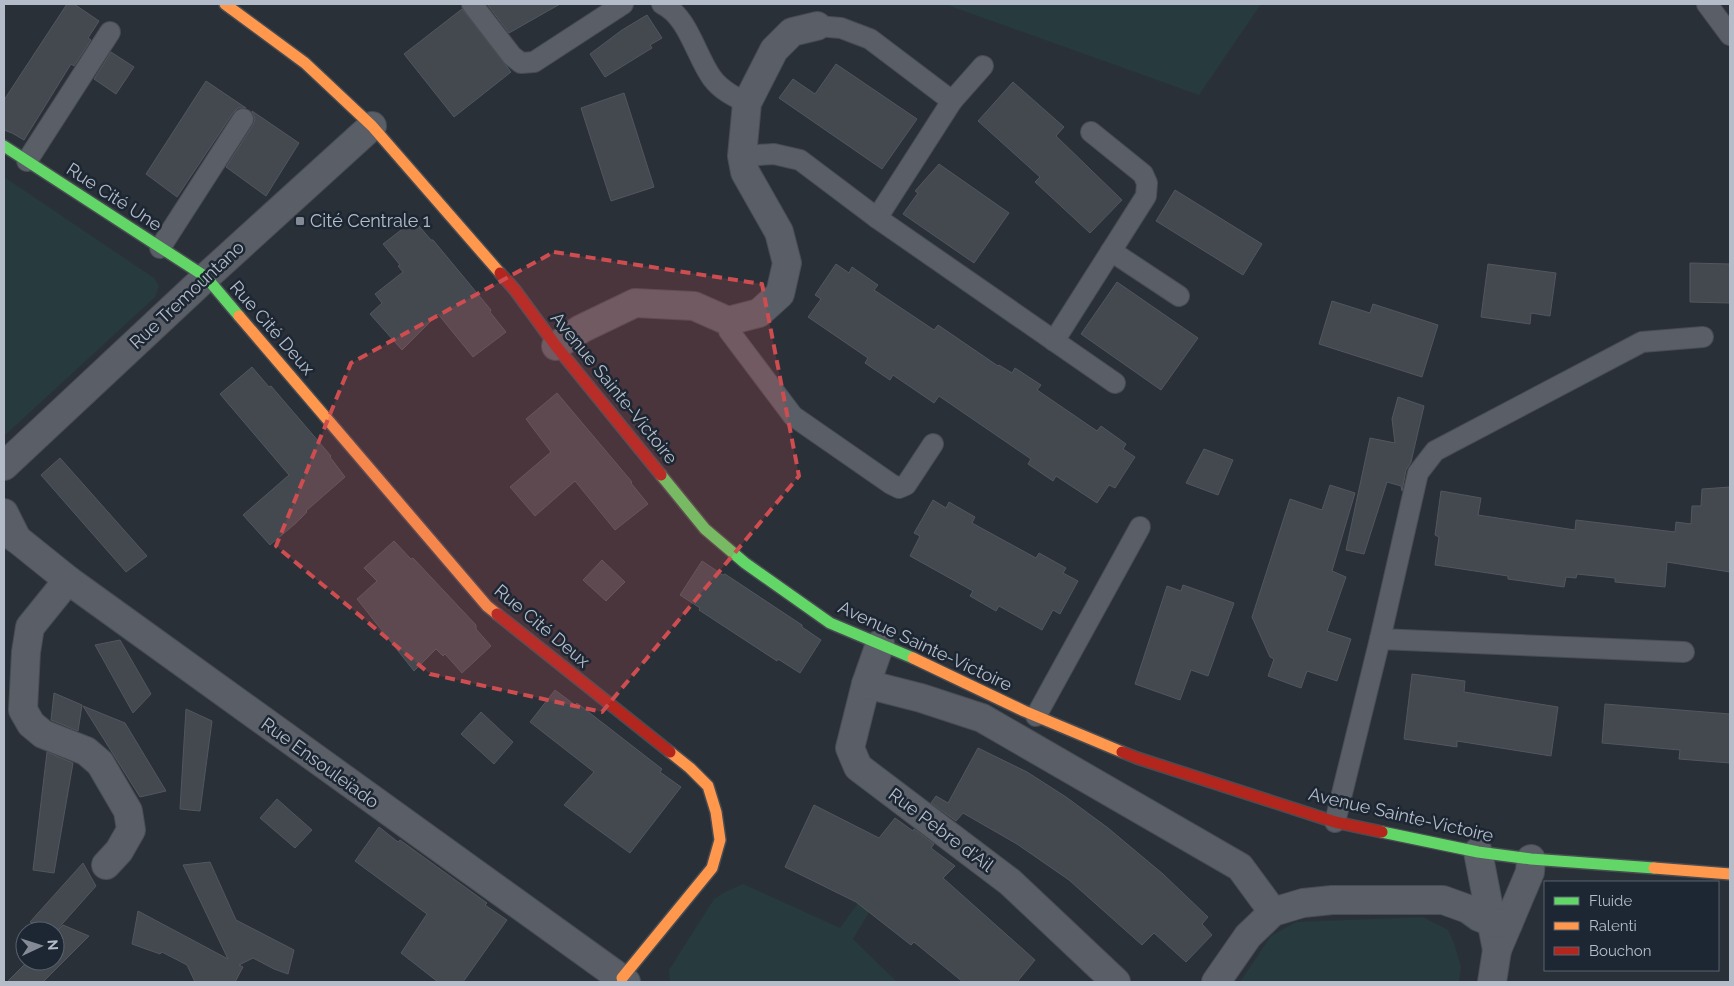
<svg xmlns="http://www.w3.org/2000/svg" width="1734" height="986" viewBox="0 0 1734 986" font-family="Raleway,sans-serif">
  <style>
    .green { fill: #273a3e }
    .building { fill: #444950; stroke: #52575f }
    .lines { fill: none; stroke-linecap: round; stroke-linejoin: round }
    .lane-casing { stroke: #484c53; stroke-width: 22 }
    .street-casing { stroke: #484c53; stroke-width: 30 }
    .fast-casing { stroke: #484c53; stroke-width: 14 }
    .slow-casing { stroke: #484c53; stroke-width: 14 }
    .jam-casing { stroke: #484c53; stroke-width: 14 }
    .lane { stroke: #5a5e66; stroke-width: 20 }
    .street { stroke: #5a5e66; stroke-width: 28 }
    .fast { stroke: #63d668; stroke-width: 11 }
    .slow { stroke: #ff974d; stroke-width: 11 }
    .jam { stroke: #b3261e; stroke-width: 11 }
    .marked { fill: #ce4d50; fill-opacity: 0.2; stroke: #ce4d50; stroke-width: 4; stroke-dasharray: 10 6; stroke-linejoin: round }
    .poi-dot { fill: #848b96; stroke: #1d2633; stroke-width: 2 }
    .labels { text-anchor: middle; stroke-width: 5; stroke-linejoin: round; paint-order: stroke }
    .street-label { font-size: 18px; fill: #b4bcc9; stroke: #1d2633 }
    .poi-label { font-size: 18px; fill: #b4bcc9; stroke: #1d2633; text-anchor: start }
  </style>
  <rect width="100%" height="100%" fill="#2a3038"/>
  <!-- green -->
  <g class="green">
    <path d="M948,4H1261L1199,95L950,6Z"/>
    <path d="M4,177L154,278L159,286L155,297L4,436Z"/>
    <path d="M908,833L914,837L853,939L897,982H670L669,970L714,899L725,892L743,884L840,928Z"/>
    <path d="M1423,917L1448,930L1454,943L1461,967L1459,982H1240L1271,936L1296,922Z"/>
  </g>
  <!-- building -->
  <g class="building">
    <path d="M67,4H74L99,21L88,38L91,40L74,66L71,64L24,140L12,133L4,130V100Z"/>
    <path d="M487,4H560L509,33Z"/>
    <path d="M462,9L511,72L454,117L404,54Z"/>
    <path d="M647,15L662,38L650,45L652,48L605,77L590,54L622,30Z"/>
    <path d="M111,52L134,67L116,94L94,79Z"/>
    <path d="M836,64L917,119L882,169L779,98L793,79L815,94Z"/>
    <path d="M206,81L246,108H238L233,113L177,197L146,174Z"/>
    <path d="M1013,82L1064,127L1056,136L1122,200L1090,233L1035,182L1040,177L978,121Z"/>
    <path d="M624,93L654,187L611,201L581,108Z"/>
    <path d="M252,111L299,143L266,196L226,167L253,125L255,119Z"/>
    <path d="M939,164L1009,213L974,263L903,214L918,193L915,191Z"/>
    <path d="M1175,190L1262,244L1243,275L1156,221Z"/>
    <path d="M414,220L431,240H433L491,310L490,312L506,332L473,357L438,314L402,350L370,314L382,303L375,294L403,272L398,266L400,265L383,244Z"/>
    <path d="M1690,263L1730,264V303L1690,302Z"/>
    <path d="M836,264L849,273L852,267L878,285L874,290L934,330L938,325L998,366L999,365L1012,373L1015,368L1041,385L1037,390L1097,431L1101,426L1126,444L1123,449L1135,457L1115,488L1109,485L1097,503L1056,476L1053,481L1028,464L1031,459L939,396L934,403L893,375L890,380L865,363L868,358L808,317L821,299L815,295Z"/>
    <path d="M1488,264L1556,273L1550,316L1531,313L1530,324L1481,317Z"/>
    <path d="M1117,282L1198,338L1161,390L1081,334Z"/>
    <path d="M1332,301L1370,313L1373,304L1438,325L1422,377L1319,344Z"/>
    <path d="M252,367L269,387L271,386L331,456L330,457L345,477L306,511L307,512L296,523L270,545L243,515L289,475L220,394Z"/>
    <path d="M557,393L632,482L631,483L648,504L615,530L575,481L535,516L510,487L551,452L526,419Z"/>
    <path d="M1398,397L1424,406L1411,462L1406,470L1402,491L1401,486L1387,482L1364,554L1346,550L1370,438L1395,443L1392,419Z"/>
    <path d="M1204,449L1233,460L1218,495L1186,483Z"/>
    <path d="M60,458L147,556L126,572L41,475Z"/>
    <path d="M1330,485L1355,493L1332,571L1346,577L1327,631L1351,639L1337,681L1307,671L1301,688L1268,676L1274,659L1270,657L1252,617L1290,499L1322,510Z"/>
    <path d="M1730,487V572L1667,562L1665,587L1615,582V578L1577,574L1576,578L1566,577L1564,587L1508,579V576L1435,565L1439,537L1435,535L1441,491L1481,498L1478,515L1575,530L1576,520L1675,532L1676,522L1691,524L1692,506H1701L1702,489Z"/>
    <path d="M933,500L946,508L949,502L975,517L972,523L1036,558L1039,553L1066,568L1063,573L1078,581L1060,614L1053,610L1042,630L999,606L996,611L970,596L973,591L910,556L920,536L914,533Z"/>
    <path d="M394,541L411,559L413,558L476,625V629L491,646L462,673L445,654L443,656L436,649L414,671L357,599L377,581L364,568Z"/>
    <path d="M602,560L625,582L606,601L583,580Z"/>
    <path d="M702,561L723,575L725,574L802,625V627L821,640L800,673L778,659L777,661L699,610L700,608L680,595Z"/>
    <path d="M1183,585L1234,603L1208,676L1191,670L1180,700L1135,684L1167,586L1181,591Z"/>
    <path d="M120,640L151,694L133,713L95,645Z"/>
    <path d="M1412,674L1465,681L1464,692L1558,707L1551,756L1457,741V747L1404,739Z"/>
    <path d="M555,690L575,705L577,703L662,769L660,772L681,787L630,853L564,805L594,772L530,722Z"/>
    <path d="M54,693L82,705L78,731L51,720Z"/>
    <path d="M1605,704L1730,714V763L1679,759L1680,750L1602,743Z"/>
    <path d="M83,706L125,723L166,791L140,797Z"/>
    <path d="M186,709L212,721L200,811L180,809Z"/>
    <path d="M481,712L513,742L494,764L461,734Z"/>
    <path d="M978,748L1027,772L1066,797L1108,828L1163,874L1208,917L1202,924L1212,935L1186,962L1154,933L1142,945L1069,880L1017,844L963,813L956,821L931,803L936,796L948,803Z"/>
    <path d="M47,752L73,763L54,873L33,870Z"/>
    <path d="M277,799L312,830L295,848L260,818Z"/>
    <path d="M814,805L879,838L895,818L913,831L914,829L934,844L931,848L955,866L943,878L1035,960L1017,982H963L914,942L911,945L856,902L785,867Z"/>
    <path d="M379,827L398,842L400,840L487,903L485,905L507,920L463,982H438L401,953L427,914L355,861Z"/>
    <path d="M210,862L236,920L294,950L288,974L274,969L253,958L239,965L243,967L235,982H195L187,965L162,952L160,954L132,944L138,911L228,959L183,865Z"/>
    <path d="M83,863L96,886L55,932L30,922Z"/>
    <path d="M63,925L89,936L43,982H7L28,961H55V933Z"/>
  </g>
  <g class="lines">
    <!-- lane casing -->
    <g class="lane-casing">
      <g id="lane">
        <path d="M472,4L512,56L521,63L534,62L623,4"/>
        <path d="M662,4C688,16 696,56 712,78C721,90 733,96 747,103"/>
        <path d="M1707,4L1730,35"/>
        <path d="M817,26L841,28L870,39L952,101"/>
        <path d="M983,66L952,101L877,218L1115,383"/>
        <path d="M742,156L774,154L800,160L877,218"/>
        <path d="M27,161L110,32"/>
        <path d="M160,248L243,119"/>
        <path d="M1111,251L1179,296"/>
        <path d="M728,321L729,331L793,416L891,484L899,488L906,485L933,444"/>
        <path d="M1054,341L1146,196L1147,183L1143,174L1091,132"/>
        <path d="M1380,639L1418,473L1435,451L1642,342L1703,337"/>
        <path d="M1036,716L1140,527"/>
        <path d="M1335,822L1380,639L1684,652"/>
      </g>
    </g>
    <!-- street casing -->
    <g class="street-casing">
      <g id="street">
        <path d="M556,346L581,329L635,303L694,306L728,321L759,313L780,294L787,263L779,232L745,172L742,156L747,103L774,50L792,32L817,26"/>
        <path d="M4,466L206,277L372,126"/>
        <path d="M4,513L17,539L4,531"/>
        <path d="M17,539L68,580L626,982"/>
        <path d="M68,580L30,627L26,652L23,710L31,724L43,734L86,751L100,763L128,811L131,830L119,851L106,865"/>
        <path d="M880,644L866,684L850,748L858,767L1010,882L1116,982"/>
        <path d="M866,684L921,698L982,718L1240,867L1273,912"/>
        <path d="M1478,852L1497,950L1530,872L1531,859"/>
        <path d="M1216,982L1248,936L1273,912L1303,903L1332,900H1443L1468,909L1479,917L1491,922L1508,924"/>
        <path d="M1492,982L1497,950"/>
      </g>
    </g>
    <!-- fast casing -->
    <g class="fast-casing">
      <g id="fast">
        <path d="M4,146L206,277L239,316"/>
        <path d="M661,475L705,529L745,563L830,623L913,658"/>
        <path d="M1382,832L1478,852L1531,859L1654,868"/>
      </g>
    </g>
    <!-- slow casing -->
    <g class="slow-casing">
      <g id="slow">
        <path d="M225,4L305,63L372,126L500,273"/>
        <path d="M239,316L487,606L497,614"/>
        <path d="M913,658L1024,711L1122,752"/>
        <path d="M1654,868L1730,874"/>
        <path d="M622,978L712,868L720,840L716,812L708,786L690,768L670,752"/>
      </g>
    </g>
    <!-- jam casing -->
    <g class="jam-casing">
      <g id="jam">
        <path d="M500,273L515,290L556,346L661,475"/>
        <path d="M497,614L670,752"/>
        <path d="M1122,752L1137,758L1335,822L1382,832"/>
      </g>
    </g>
    <!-- lane -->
    <use href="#lane" class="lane"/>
    <!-- street -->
    <use href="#street" class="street"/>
    <!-- fast -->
    <use href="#fast" class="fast"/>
    <!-- slow -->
    <use href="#slow" class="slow"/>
    <!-- jam -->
    <use href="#jam" class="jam"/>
  </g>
  <!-- marked area -->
  <path class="marked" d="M554,252L762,284L799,476L602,712L430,674L276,546L351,363Z"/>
  <!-- markers -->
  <rect class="poi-dot" x="295" y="216" width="10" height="10" rx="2.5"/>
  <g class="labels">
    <!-- street labels -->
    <g class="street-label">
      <text transform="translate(114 197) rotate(33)" y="6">Rue Cité Une</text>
      <text transform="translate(187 295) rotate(-43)" y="6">Rue Tremountano</text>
      <text transform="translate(272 328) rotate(49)" y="6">Rue Cité Deux</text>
      <text transform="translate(614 388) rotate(51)" y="6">Avenue Sainte-Victoire</text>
      <text transform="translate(542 626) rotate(40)" y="6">Rue Cité Deux</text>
      <text transform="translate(925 646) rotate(25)" y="6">Avenue Sainte-Victoire</text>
      <text transform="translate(320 763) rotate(36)" y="6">Rue Ensouleïado</text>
      <text transform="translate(1401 815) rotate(13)" y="6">Avenue Sainte-Victoire</text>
      <text transform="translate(941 830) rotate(37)" y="6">Rue Pebre d'Ail</text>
    </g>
    <!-- poi labels -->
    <g class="poi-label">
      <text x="310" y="227">Cité Centrale 1</text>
    </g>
  </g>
  <!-- border -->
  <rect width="1734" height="986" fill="none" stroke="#b4bcc9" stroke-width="10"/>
  <!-- legend -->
  <rect x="1544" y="881" width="175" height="90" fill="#1d2633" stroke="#59626f"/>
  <rect x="1554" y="897" width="25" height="8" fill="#63d668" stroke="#59626f"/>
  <text x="1589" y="906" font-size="15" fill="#b4bcc9">Fluide</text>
  <rect x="1554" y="922" width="25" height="8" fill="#ff974d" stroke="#59626f"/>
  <text x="1589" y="931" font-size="15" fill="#b4bcc9">Ralenti</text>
  <rect x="1554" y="947" width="25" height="8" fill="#b3261e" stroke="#59626f"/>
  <text x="1589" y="956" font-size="15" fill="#b4bcc9">Bouchon</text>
  <!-- north arrow -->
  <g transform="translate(40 946) rotate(86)"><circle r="24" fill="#1d2633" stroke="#59626f"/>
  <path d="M0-4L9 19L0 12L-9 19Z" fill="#848b96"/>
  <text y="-8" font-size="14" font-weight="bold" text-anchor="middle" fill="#b4bcc9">N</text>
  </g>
</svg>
